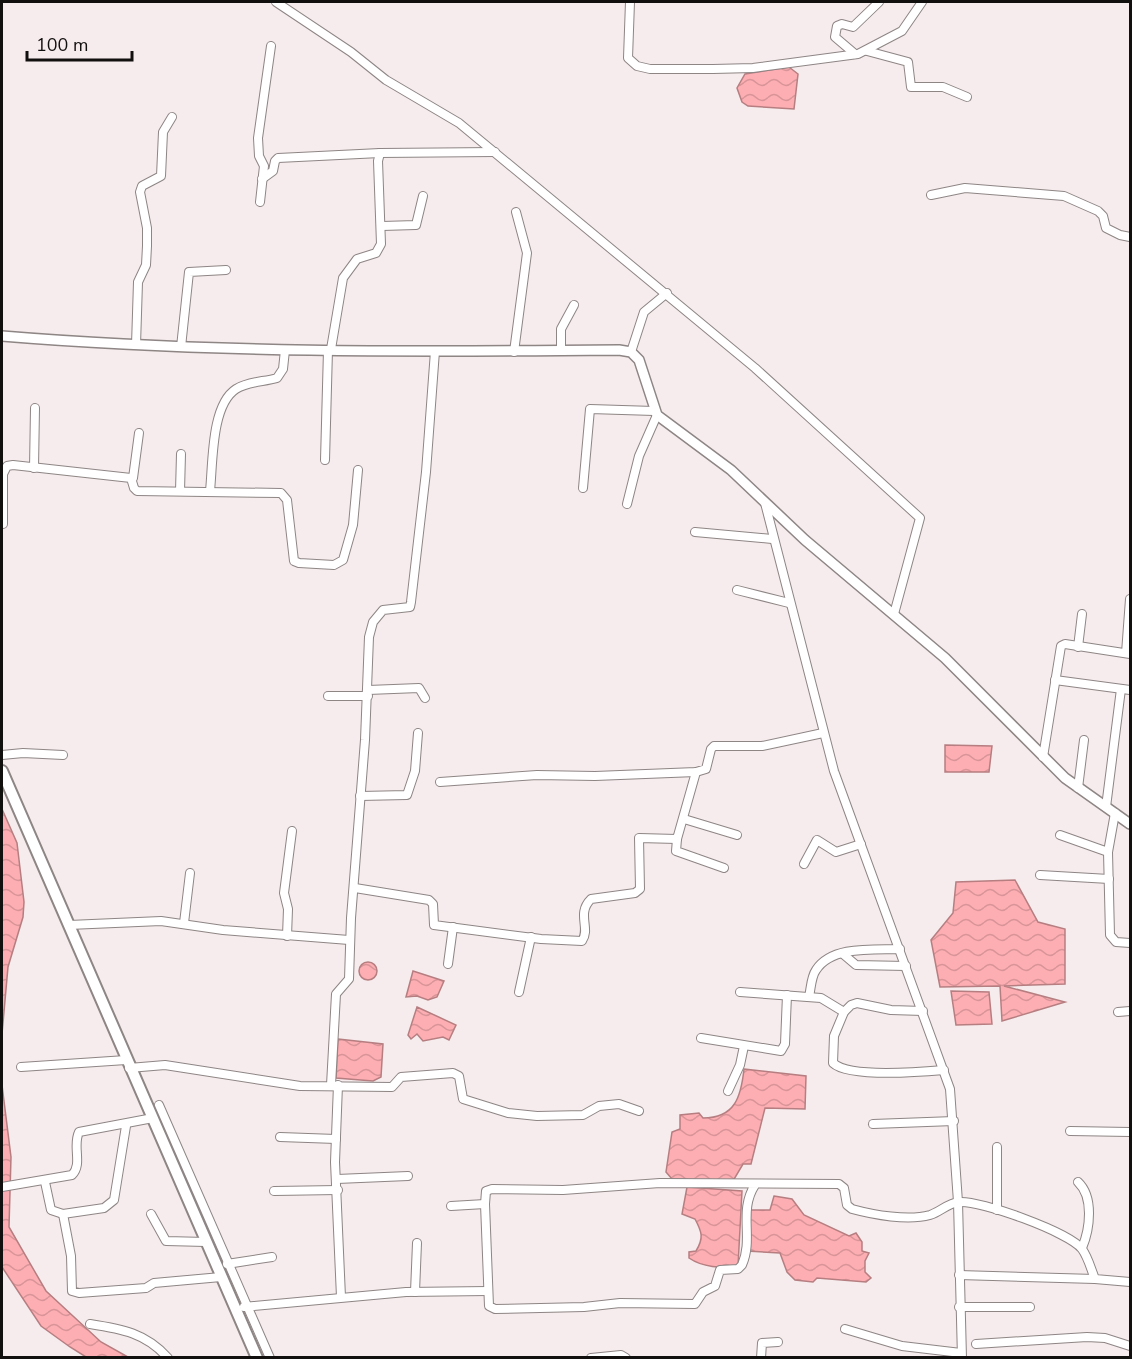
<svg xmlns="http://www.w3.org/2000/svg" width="1132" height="1359" viewBox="0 0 1132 1359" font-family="'Nunito Sans',sans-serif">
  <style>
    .water { fill: url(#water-waves); stroke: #b67e81; stroke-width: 1.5 }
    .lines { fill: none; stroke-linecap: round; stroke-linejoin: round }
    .minor-casing { stroke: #8e8585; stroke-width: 10 }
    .tertiary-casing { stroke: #8e8585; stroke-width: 12 }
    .secondary-casing { stroke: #8e8585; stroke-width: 14 }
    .minor { stroke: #fff; stroke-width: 8 }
    .tertiary { stroke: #fff; stroke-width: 9 }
    .secondary { stroke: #fff; stroke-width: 10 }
  </style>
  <defs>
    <pattern id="water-waves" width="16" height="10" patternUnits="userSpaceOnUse" patternTransform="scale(1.5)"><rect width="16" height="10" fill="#fdaeb2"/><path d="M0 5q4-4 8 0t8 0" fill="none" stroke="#d89498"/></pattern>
  </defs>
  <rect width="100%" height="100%" fill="#f6eced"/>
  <!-- water -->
  <g class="water">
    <path d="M789,67L798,74L794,109L748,106L742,102L737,88L745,74Z"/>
    <path d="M945,745L992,746L989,772H945Z"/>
    <path d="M2,809L17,843L24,902L23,917L8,967L2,1034Z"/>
    <path d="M1015,880L1038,922L1065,929V984L1004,986L1065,1002L1002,1021L1000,986L940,987L931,940L953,913L956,882Z"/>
    <circle cx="368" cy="971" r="9"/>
    <path d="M413,971L444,981L437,997L428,1000L417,996L406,997Z"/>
    <path d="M951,991L989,992L992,1024L956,1025Z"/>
    <path d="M417,1007L456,1025L449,1040L443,1037L423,1041L417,1034L411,1039L408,1035Z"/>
    <path d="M338,1039L383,1044L381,1077L373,1081L336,1078Z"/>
    <path d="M744,1069L806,1076L805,1109L765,1108L751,1164H743L733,1181L672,1179L666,1172L672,1132L680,1129V1115L699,1113L703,1118C735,1118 741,1097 744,1069Z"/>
    <path d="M2,1085L11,1157L9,1227L46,1291L101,1342L128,1357H86L70,1347L41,1326L2,1267Z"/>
    <path d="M687,1187L742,1191L738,1266C722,1269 702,1267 689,1258V1252L696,1251C704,1238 702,1232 695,1219L682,1214Z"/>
    <path d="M774,1196L792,1199L804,1215L849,1236L856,1233L862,1242V1251L869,1253L865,1261V1272L871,1278L866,1282L817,1278L813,1282L795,1280L787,1272L780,1253L747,1251L749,1210H770Z"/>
  </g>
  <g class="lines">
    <!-- minor casing -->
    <g class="minor-casing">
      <g id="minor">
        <path d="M276,2L351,52L386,80L459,123L755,368L920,518L894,614"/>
        <path d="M630,2L628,58L637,66L650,69H713L753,68L858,54L902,31L922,2"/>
        <path d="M867,51L908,62L911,87H943L967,97"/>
        <path d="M855,54L835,37L837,26L842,24L853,27L879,2"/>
        <path d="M262,179L273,171L275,161L278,158L380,153"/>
        <path d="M931,195L965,188L1064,196L1098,211L1103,216L1106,228L1120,235L1130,237"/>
        <path d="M260,202L264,166L259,156L258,138L271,46"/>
        <path d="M382,226L416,225L423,196"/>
        <path d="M136,345L138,282L146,265L147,246V228L140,192L142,186L161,176L163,132L172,117"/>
        <path d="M181,347L189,272L226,270"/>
        <path d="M331,349L343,278L357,259L376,253L381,244L378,161L380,153L495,152"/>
        <path d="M561,351V329L574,305"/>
        <path d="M514,352L527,253L516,212"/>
        <path d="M631,352L644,312L667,293"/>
        <path d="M325,460L328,350"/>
        <path d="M34,468L35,408"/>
        <path d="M2,476L7,466L13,465L131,478L134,488L137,491L281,493L287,500L294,561L299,563L334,565L343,560L353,525L358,470"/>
        <path d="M133,478L139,433"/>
        <path d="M583,488L590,409L654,411"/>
        <path d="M180,491L181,454"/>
        <path d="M210,491C213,463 211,405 236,389C249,381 264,382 277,378L283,369L285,350"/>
        <path d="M765,503L834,771L950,1089L958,1202L962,1358"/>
        <path d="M627,504L639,456L657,415"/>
        <path d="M3,524V474"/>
        <path d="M695,532L772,539"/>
        <path d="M737,590L789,603"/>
        <path d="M1078,647L1082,614"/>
        <path d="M1126,653L1130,599"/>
        <path d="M1055,680L1130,690"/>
        <path d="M368,690L419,688L425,698"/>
        <path d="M328,696H368"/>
        <path d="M2,755L23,753L63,755"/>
        <path d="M1043,757L1061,646L1065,644L1130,654"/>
        <path d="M440,782L537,775L595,776L696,772L706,769L711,749L714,746H762L823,733"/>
        <path d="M1078,788L1084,740"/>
        <path d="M360,796L407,795L415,771L418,733"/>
        <path d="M1106,807L1121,689"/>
        <path d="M1115,813L1108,852L1110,935L1116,942L1130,943"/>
        <path d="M684,819L737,835"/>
        <path d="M1060,835L1108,852"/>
        <path d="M677,839L676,851L724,868"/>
        <path d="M804,864L817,840L836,852L861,844"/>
        <path d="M1040,875L1109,879"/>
        <path d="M355,888L429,900L433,904L434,925L541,939L582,941C591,928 576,914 591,899L635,893L640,889L639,838L677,839L696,772"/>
        <path d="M184,923L190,873"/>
        <path d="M69,925L161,921L223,930L349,940"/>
        <path d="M287,936L288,909L284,893L292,831"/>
        <path d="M843,954L856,965L906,966"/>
        <path d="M448,964L453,927"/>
        <path d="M519,992L531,937"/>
        <path d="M740,992L821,998L844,1012"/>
        <path d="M809,997C811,988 811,977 816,970C832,945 875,950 900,949"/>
        <path d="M923,1011L891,1010L857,1003L851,1005L844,1012L834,1036L833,1063C849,1078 921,1072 944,1070"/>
        <path d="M1118,1012L1130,1011"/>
        <path d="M701,1038L781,1051L785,1044L787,995"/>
        <path d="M21,1067L126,1060"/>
        <path d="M129,1068L165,1065L300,1086L392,1087L401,1077L453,1073L459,1076L463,1099L508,1113L537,1116L583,1115L599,1106L619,1104L639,1111"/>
        <path d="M331,1085L336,994L349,979L351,918L365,740L369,637L373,622L383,610L410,607L411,602L426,472L435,351"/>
        <path d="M338,1085L335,1162L341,1297"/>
        <path d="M728,1091L740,1065L744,1046"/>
        <path d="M159,1105L270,1358"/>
        <path d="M873,1124L954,1121"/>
        <path d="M126,1126L114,1200L104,1208L63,1214L71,1256L72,1291L79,1293L146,1288L154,1283L221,1277"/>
        <path d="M1070,1131L1130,1132"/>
        <path d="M280,1137L336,1139"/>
        <path d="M997,1147V1210"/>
        <path d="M337,1179L408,1176"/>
        <path d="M45,1182L51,1210L63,1214"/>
        <path d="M1078,1182C1094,1197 1090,1229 1082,1248"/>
        <path d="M755,1185C738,1211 754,1238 742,1265L738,1269L720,1270L715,1286L703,1292L695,1304L620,1303L584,1307L495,1309L489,1306L485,1204L486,1191L492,1189L563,1190L660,1183L839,1184L844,1188L847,1205L852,1209C874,1215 908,1221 930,1215C940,1212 948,1203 959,1202C980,1200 1069,1232 1082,1249C1088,1257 1091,1269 1095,1279L1130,1282"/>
        <path d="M2,1187L72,1175C83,1164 72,1146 79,1132L153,1118"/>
        <path d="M274,1191L338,1190"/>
        <path d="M451,1206L485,1204"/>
        <path d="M151,1214L166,1241L206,1242"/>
        <path d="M227,1264L272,1257"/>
        <path d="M959,1275L1095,1279"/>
        <path d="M415,1292L417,1243"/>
        <path d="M244,1307L406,1292L488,1291"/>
        <path d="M959,1307H1030"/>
        <path d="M90,1324C122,1329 146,1333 168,1358"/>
        <path d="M845,1329L902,1346L961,1353"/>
        <path d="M976,1344L1087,1337L1105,1338L1130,1346"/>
        <path d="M591,1358L621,1355L626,1358"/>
        <path d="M761,1358L762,1343L778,1342"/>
      </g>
    </g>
    <!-- tertiary casing -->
    <g class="tertiary-casing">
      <path id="tertiary" d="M2,336C207,353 413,352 619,350L631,352L639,360L657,415L731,470L805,540L945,658L1065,778L1130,824"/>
    </g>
    <!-- secondary casing -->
    <g class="secondary-casing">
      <path id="secondary" d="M2,771L257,1358"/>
    </g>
    <!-- minor -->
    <use href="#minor" class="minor"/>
    <!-- tertiary -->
    <use href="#tertiary" class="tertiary"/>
    <!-- secondary -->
    <use href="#secondary" class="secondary"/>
  </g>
  <!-- border -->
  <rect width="1132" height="1359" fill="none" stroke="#120f0f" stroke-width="6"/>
  <!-- scale -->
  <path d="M27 51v9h105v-9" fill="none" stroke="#120f0f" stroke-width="3"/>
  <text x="36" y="51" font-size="18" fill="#120f0f" stroke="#f6eced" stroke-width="4.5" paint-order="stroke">100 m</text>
</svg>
